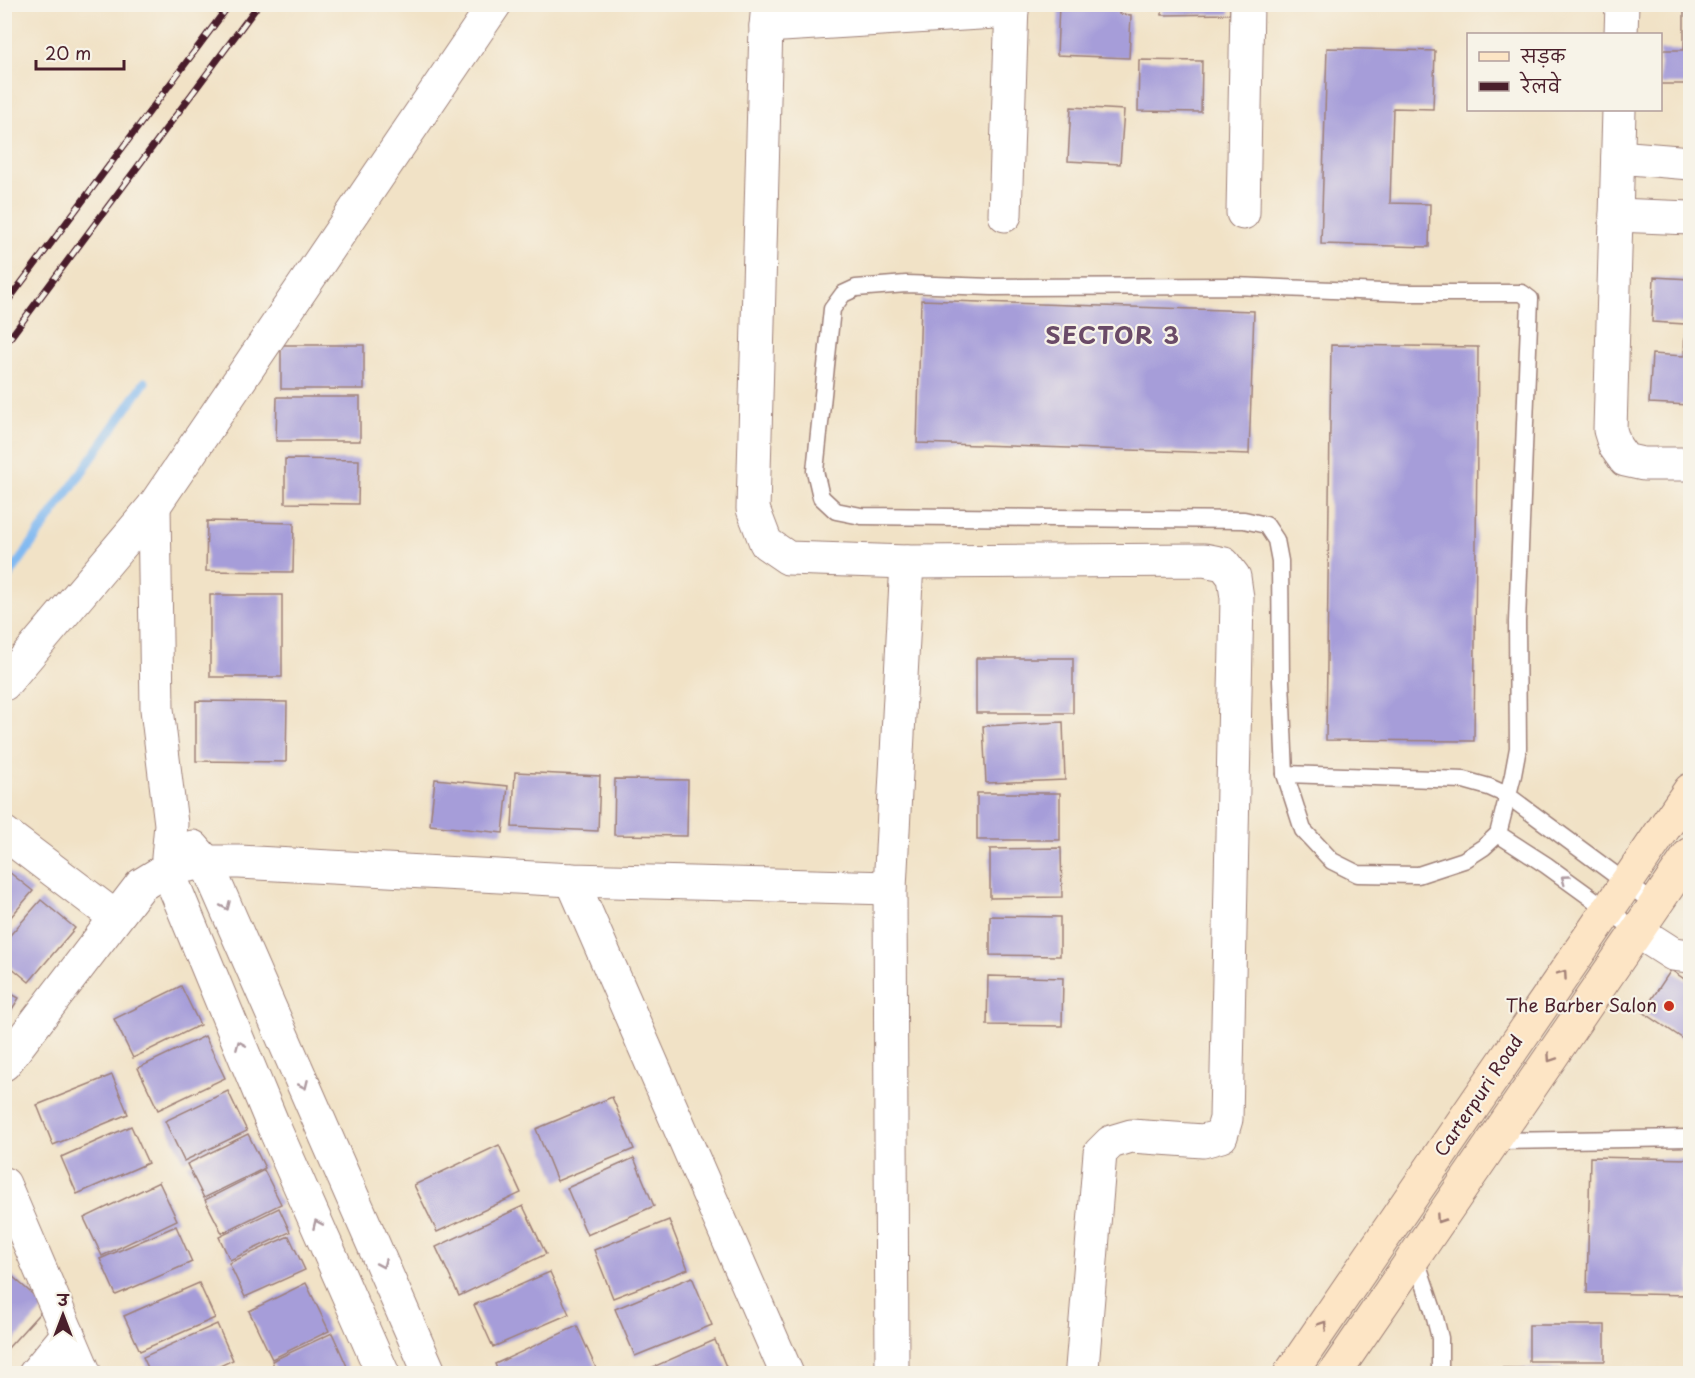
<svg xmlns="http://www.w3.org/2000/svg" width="1695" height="1378" viewBox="0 0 1695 1378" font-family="'Playpen Sans','Playpen Sans Deva',sans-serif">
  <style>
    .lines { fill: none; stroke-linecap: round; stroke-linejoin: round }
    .stream { stroke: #81b9f1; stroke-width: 9 }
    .building { fill: #a69dd9 }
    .service-casing { stroke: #9e8078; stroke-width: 19 }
    .minor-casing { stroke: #9e8078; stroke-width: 35 }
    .secondary-casing { stroke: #9e8078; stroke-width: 35 }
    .service { stroke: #fff; stroke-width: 16 }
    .minor { stroke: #fff; stroke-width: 33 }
    .secondary { stroke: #fde5c5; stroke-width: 33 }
    .rail-casing { stroke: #4a1f2b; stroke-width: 7 }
    .rail { stroke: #f7f3e8; stroke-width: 4.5; stroke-dasharray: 14; stroke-linecap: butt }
    .oneway { stroke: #ae9aa0 }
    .oneway2 { stroke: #a48278 }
    .poi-dot { fill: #c8321e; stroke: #f7f3e8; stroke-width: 2 }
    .labels { text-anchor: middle; stroke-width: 4.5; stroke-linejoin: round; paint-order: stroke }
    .poi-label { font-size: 18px; fill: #4a1f2b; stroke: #f7f3e8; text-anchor: end }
    .street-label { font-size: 18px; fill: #4a1f2b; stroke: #f7f3e8 }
    .district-label { font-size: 24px; font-weight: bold; letter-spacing: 1.5px; fill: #6a4b68; stroke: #f7f3e8 }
  </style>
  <rect width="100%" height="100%" fill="#f7f3e8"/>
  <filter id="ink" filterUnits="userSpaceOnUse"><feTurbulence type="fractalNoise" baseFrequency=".0167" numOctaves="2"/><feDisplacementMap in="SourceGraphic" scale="12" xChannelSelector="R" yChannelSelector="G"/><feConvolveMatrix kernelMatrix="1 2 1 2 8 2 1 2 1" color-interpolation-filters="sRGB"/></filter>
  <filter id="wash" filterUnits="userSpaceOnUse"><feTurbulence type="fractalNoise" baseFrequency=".008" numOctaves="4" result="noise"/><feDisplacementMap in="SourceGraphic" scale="24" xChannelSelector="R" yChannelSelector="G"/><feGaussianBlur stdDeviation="1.35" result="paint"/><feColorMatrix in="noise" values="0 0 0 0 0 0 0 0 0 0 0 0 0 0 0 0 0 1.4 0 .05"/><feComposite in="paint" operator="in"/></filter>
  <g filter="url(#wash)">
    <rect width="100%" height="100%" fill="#f1e2c6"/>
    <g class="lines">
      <!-- stream -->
      <path class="stream" d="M4,583L145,382"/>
    </g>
    <g id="blocks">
      <!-- building -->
      <g class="building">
        <path d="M1059,4H1119V14L1131,15L1129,58L1057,55Z"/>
        <path d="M1162,4H1230V14L1162,15Z"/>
        <path d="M1660,4H1690V90L1684,84H1660V50H1684V7H1660Z"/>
        <path d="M1327,48L1435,51L1433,109L1393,108L1390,203L1430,204L1429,247L1321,244Z"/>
        <path d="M1139,60L1202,61L1201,112L1138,111Z"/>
        <path d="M1071,107L1124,110L1120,164L1068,161Z"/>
        <path d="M1654,277L1690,279V405L1649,403L1652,354L1684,356L1685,324L1652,322Z"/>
        <path d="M921,300L1254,311L1249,454L917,443Z"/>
        <rect x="281" y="345" width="83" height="44"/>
        <path d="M1331,345L1478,347L1474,741L1326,740Z"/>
        <path d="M277,397H360V441H276Z"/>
        <path d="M285,459L359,460L358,504L285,503Z"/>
        <path d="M207,521L294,523L293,572L206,571Z"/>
        <rect x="210" y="595" width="72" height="82"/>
        <rect x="976" y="658" width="97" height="55"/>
        <path d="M196,701L287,702L286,762L196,761Z"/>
        <path d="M1063,722L1065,780L986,783L983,726Z"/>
        <path d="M515,772L600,776L598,831L512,827Z"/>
        <path d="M435,779L508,786L503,833L430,825Z"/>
        <path d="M615,779L688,780L687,836L614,835Z"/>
        <rect x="977" y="793" width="83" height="47"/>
        <path d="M1061,848L1062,897L990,898V849Z"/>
        <path d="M4,868L33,891L4,925Z"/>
        <path d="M41,900L75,928L29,982L4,961V942Z"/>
        <path d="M990,916L1060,917V956L990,955Z"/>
        <path d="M1671,970L1690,983V1039L1688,1042L1643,1012Z"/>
        <path d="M988,976L1063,978L1062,1026L987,1025Z"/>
        <path d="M181,986L200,1025L133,1058L114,1019Z"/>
        <path d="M4,990L19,998L4,1022Z"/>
        <path d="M205,1036L225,1078L158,1110L138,1068Z"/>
        <path d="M112,1075L128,1114L53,1145L37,1105Z"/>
        <path d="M228,1091L247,1131L184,1161L165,1121Z"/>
        <path d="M612,1097L634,1149L557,1181L536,1129Z"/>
        <path d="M131,1126L148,1163L77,1194L61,1157Z"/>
        <path d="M248,1134L265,1168L204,1198L187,1164Z"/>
        <path d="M499,1145L521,1193L437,1232L414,1185Z"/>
        <path d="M1590,1157L1690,1159V1295L1587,1293Z"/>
        <path d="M634,1158L654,1206L587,1235L567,1188Z"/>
        <path d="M264,1170L281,1204L222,1233L205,1200Z"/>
        <path d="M159,1182L177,1220L102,1256L84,1218Z"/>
        <path d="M523,1206L546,1254L459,1296L436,1247Z"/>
        <path d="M279,1208L290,1232L230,1260L219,1237Z"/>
        <path d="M669,1220L688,1269L613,1298L594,1250Z"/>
        <path d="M176,1226L192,1262L116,1295L100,1259Z"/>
        <path d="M289,1236L305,1270L245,1297L229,1263Z"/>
        <path d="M4,1269L46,1306L8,1348L4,1345Z"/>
        <path d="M550,1272L569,1314L493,1347L474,1305Z"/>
        <path d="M692,1277L712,1325L635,1356L615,1309Z"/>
        <path d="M199,1283L215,1318L140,1351L124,1316Z"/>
        <path d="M306,1283L329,1331L272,1359L249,1311Z"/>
        <path d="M217,1324L233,1360L203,1374H151L143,1357Z"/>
        <rect x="1529" y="1325" width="76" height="36"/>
        <path d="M577,1326L596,1368L584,1374H499L495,1364Z"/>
        <path d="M332,1333L350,1373L277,1374L272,1361Z"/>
        <path d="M715,1340L729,1374H648L646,1370Z"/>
        <path d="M1463,1367L1561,1369V1374H1462Z"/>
      </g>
    </g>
  </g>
  <g filter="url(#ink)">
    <use href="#blocks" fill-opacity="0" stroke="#9e8078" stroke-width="1.5"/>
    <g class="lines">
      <!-- service casing -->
      <g class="service-casing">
        <g id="service">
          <path d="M906,284L992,287L1233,286L1408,293H1522L1530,299L1517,622L1518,748L1513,775L1498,834L1484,847L1464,860L1418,875L1358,874L1332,861L1303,830L1285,774L1281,681L1280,561L1276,540L1266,525L1244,520L861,516L836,511L821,497L815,471L832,309L843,294L856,288Z"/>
          <path d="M1285,774L1464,780L1489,787L1507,795L1656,905"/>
          <path d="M1498,834L1546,865L1637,931"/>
          <path d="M1495,1141L1690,1138"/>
          <path d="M1415,1256L1433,1310L1440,1338V1374"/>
        </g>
      </g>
      <!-- minor casing -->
      <g class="minor-casing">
        <g id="minor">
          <path d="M768,4L766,26L753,509L766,543L788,558L907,562L1204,560L1224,564L1234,577L1237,598L1226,1119L1221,1136L1203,1141L1131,1136L1111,1142L1100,1153L1082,1368"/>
          <path d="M766,26L1012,11"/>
          <path d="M1621,34L1622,4"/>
          <path d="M1619,110L1610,430L1615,446L1625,460L1643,464H1690"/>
          <path d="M1618,157L1690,163"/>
          <path d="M1243,213L1247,4"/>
          <path d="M1005,215L1012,4"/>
          <path d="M1616,215L1690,218"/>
          <path d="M154,506L157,709L171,824L167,869L273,1125L383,1374"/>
          <path d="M4,684L154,506L495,4"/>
          <path d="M4,833L115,917"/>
          <path d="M193,847L206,862L430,1374"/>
          <path d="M572,880L787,1374"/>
          <path d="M1637,931L1673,954L1690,956"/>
          <path d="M4,1064L141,885L167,869L206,862H239L572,880L890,888"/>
          <path d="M4,1184L85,1374"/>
          <path d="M35,1374L68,1334"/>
          <path d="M892,1374L890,888L907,562"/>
        </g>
      </g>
      <!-- secondary casing -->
      <g class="secondary-casing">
        <g id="secondary">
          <path d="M1290,1374L1690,790"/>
          <path d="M1334,1374L1690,854"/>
        </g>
      </g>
      <!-- service -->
      <use href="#service" class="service"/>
      <!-- minor -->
      <use href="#minor" class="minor"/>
      <!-- secondary -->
      <use href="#secondary" class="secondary"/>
      <!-- rail casing -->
      <g class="rail-casing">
        <g id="rail">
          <path d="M4,306L230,4"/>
          <path d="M4,346L259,4"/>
        </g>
      </g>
      <!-- rail -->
      <use href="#rail" class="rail"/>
    </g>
    <!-- one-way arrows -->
    <defs><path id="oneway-chevron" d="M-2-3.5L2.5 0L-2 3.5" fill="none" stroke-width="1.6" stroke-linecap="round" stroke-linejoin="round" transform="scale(1.5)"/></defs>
    <g class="oneway">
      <use href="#oneway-chevron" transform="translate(1565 879) rotate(-144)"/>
      <use href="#oneway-chevron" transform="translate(226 906) rotate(66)"/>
      <use href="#oneway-chevron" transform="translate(240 1045) rotate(-113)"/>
      <use href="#oneway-chevron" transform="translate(304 1085) rotate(66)"/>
      <use href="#oneway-chevron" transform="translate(317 1224) rotate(-114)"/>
      <use href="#oneway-chevron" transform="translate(382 1264) rotate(66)"/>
    </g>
    <g class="oneway2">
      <use href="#oneway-chevron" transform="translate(1563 974) rotate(-55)"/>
      <use href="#oneway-chevron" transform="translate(1551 1058) rotate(124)"/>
      <use href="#oneway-chevron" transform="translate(1440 1219) rotate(124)"/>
      <use href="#oneway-chevron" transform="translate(1323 1325) rotate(-56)"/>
    </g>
  </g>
  <!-- markers -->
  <circle class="poi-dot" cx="1669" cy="1006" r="6"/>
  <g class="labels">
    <!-- poi labels -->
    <g class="poi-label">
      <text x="1657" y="1012">The Barber Salon</text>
    </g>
    <!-- street labels -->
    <g class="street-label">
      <text transform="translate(1479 1096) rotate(-56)" y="6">Carterpuri Road</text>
    </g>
    <!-- district labels -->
    <g class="district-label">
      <text x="1113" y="344">SECTOR 3</text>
    </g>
  </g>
  <!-- margin -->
  <rect width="1695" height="1378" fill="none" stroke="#f7f3e8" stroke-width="24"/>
  <!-- legend -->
  <rect x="1467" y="33" width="195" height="78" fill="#f7f3e8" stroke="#b29e9c" stroke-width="1.5"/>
  <rect x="1479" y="52" width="30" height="9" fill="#fde5c5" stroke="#b29e9c" stroke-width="1.5"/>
  <text x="1521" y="63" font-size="18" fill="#4a1f2b">सड़क</text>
  <rect x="1479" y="82" width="30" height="9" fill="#4a1f2b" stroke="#b29e9c" stroke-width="1.5"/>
  <text x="1521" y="93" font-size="18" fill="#4a1f2b">रेलवे</text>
  <!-- north arrow -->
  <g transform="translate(63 1315)" stroke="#f7f3e8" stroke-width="4.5" paint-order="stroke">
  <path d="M0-4.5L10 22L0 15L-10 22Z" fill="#4a1f2b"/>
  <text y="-9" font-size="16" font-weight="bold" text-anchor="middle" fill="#4a1f2b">उ</text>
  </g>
  <!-- scale -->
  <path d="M36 60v9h88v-9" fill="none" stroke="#4a1f2b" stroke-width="3"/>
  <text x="45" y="60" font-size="18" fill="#4a1f2b" stroke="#f7f3e8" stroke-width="4.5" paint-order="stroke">20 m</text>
</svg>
